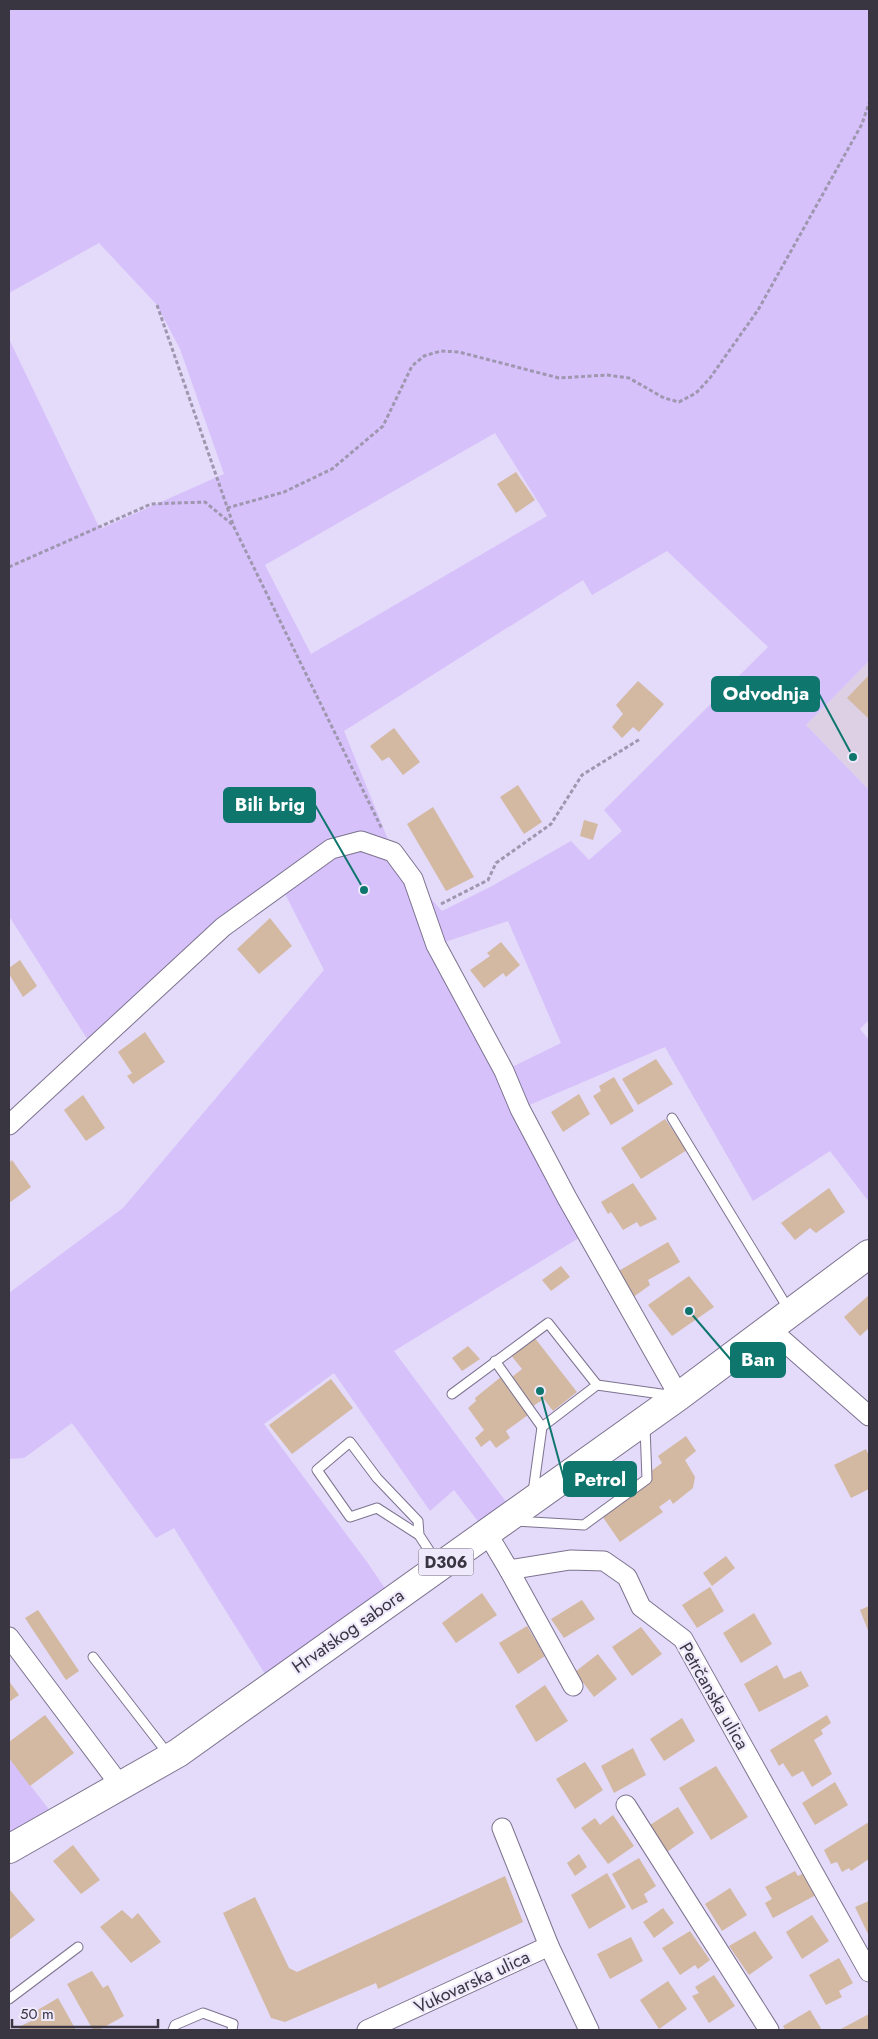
<svg xmlns="http://www.w3.org/2000/svg" width="878" height="2039" viewBox="0 0 878 2039" font-family="Jost,sans-serif">
  <style>
    .commercial { fill: #ddd0e4 }
    .green { fill: #d6c1fb; fill-rule: evenodd }
    .building { fill: #d3b9a2 }
    .lines { fill: none; stroke-linecap: round; stroke-linejoin: round }
    .service-casing { stroke: #7d738f; stroke-width: 11 }
    .minor-casing { stroke: #7d738f; stroke-width: 21 }
    .primary-casing { stroke: #7d738f; stroke-width: 30 }
    .path { stroke: #9f97af; stroke-width: 3; stroke-dasharray: 4 2.5; stroke-linecap: butt }
    .service { stroke: #fff; stroke-width: 9 }
    .minor { stroke: #fff; stroke-width: 19 }
    .primary { stroke: #fff; stroke-width: 28 }
    .labels { text-anchor: middle; stroke-width: 4.5; stroke-linejoin: round; paint-order: stroke }
    .shield { fill: #efe9fc; stroke: #706b79; stroke-width: 1 }
    .shield-label { font-size: 16px; font-weight: bold; fill: #393541 }
    .street-label { font-size: 18px; fill: #393541; stroke: #efe9fc }
    .leader { fill: none; stroke: #0f766e; stroke-width: 2 }
    .callout-dot { fill: #0f766e; stroke: #efe9fc; stroke-width: 2 }
    .callout { fill: #0f766e; stroke: #0f766e; stroke-width: 2 }
    .callout-label { font-size: 19px; text-anchor: middle; font-weight: bold; fill: #fff }
  </style>
  <rect width="100%" height="100%" fill="#e4daf9"/>
  <!-- commercial -->
  <path class="commercial" d="M869,661V790L806,725Z"/>
  <!-- green -->
  <g class="green">
    <path d="M9,9H869V661L806,725L869,790V1020L860,1029L869,1040V1202L830,1151L753,1201L665,1047L520,1109L587,1233L394,1351L515,1514L487,1533L454,1490L430,1511L334,1373L264,1424L367,1562L393,1600L272,1685L174,1528L156,1538L72,1423L24,1458L9,1459V1293L123,1208L324,970L281,886L91,1045L9,916V339L100,529L224,474L180,349L157,305L99,243L9,293ZM495,433L547,516L311,654L265,565ZM667,551L768,647L604,810L622,831L589,860L571,841L492,886L442,911L413,879L393,852L344,731L583,580L592,595ZM508,921L561,1043L504,1071L436,945Z"/>
    <path d="M9,1758L58,1821L9,1849Z"/>
  </g>
  <!-- building -->
  <g class="building">
    <path d="M516,472L535,500L516,513L497,484Z"/>
    <path d="M869,675V719L847,698Z"/>
    <path d="M638,681L664,704L639,732L633,727L622,738L612,727L623,714L616,705Z"/>
    <path d="M394,728L420,762L403,775L389,757L382,761L370,746Z"/>
    <path d="M518,785L542,822L524,834L500,797Z"/>
    <path d="M433,807L474,877L446,891L407,824Z"/>
    <path d="M584,820L598,824L593,840L580,836Z"/>
    <path d="M270,918L292,946L259,974L237,949Z"/>
    <path d="M501,942L520,965L506,977L503,973L484,988L470,970L490,956L487,953Z"/>
    <path d="M20,960L37,986L23,997L9,974V968Z"/>
    <path d="M145,1032L165,1062L133,1084L127,1076L132,1073L118,1052Z"/>
    <path d="M656,1059L673,1084L638,1105L622,1079Z"/>
    <path d="M614,1077L634,1111L611,1125L593,1096L601,1091L599,1086Z"/>
    <path d="M579,1094L590,1114L563,1132L551,1112Z"/>
    <path d="M83,1095L105,1128L86,1141L64,1110Z"/>
    <path d="M665,1119L687,1150L641,1179L621,1148Z"/>
    <path d="M12,1160L31,1187L9,1203V1163Z"/>
    <path d="M633,1183L657,1219L640,1227L637,1222L623,1230L611,1212L608,1214L601,1202Z"/>
    <path d="M829,1188L845,1212L816,1233L810,1228L795,1240L781,1223Z"/>
    <path d="M668,1242L680,1262L648,1280L650,1285L632,1298L617,1272Z"/>
    <path d="M561,1266L570,1277L551,1291L542,1280Z"/>
    <path d="M689,1276L714,1307L672,1336L648,1305Z"/>
    <path d="M868,1296L869,1328L860,1336L844,1317Z"/>
    <path d="M534,1337L577,1392L553,1411L544,1399L533,1406L535,1410L506,1431L510,1438L496,1448L490,1440L481,1447L475,1438L484,1430L468,1408L476,1401L475,1398L507,1372L512,1377L522,1369L510,1354Z"/>
    <path d="M468,1346L480,1359L462,1371L452,1358Z"/>
    <path d="M331,1379L353,1408L292,1454L269,1425Z"/>
    <path d="M686,1436L696,1451L685,1460L695,1477L693,1488L673,1504L670,1499L659,1507L663,1512L620,1542L598,1510L662,1463L658,1456Z"/>
    <path d="M866,1449L869,1456V1489L851,1498L834,1465Z"/>
    <path d="M726,1556L735,1568L712,1586L703,1573Z"/>
    <path d="M710,1587L724,1611L697,1628L682,1605Z"/>
    <path d="M482,1593L497,1615L456,1643L442,1623Z"/>
    <path d="M582,1600L595,1619L564,1638L551,1619Z"/>
    <path d="M869,1606V1633L860,1610Z"/>
    <path d="M38,1610L79,1671L66,1680L25,1618Z"/>
    <path d="M754,1613L772,1644L741,1663L723,1633Z"/>
    <path d="M527,1626L545,1656L518,1674L499,1643Z"/>
    <path d="M641,1627L662,1654L632,1676L612,1647Z"/>
    <path d="M598,1654L617,1679L594,1697L575,1672Z"/>
    <path d="M777,1665L784,1679L801,1671L809,1686L759,1712L744,1684Z"/>
    <path d="M9,1681L19,1695L9,1702Z"/>
    <path d="M545,1685L568,1721L536,1742L515,1706Z"/>
    <path d="M45,1715L74,1753L30,1786L9,1758V1742Z"/>
    <path d="M827,1715L831,1723L821,1730L823,1734L814,1740L832,1774L812,1787L803,1771L792,1777L783,1763L779,1766L770,1750Z"/>
    <path d="M682,1718L695,1741L664,1761L650,1739Z"/>
    <path d="M633,1748L646,1775L614,1793L601,1766Z"/>
    <path d="M585,1762L603,1790L575,1809L556,1779Z"/>
    <path d="M716,1766L748,1817L711,1840L679,1788Z"/>
    <path d="M835,1782L848,1805L815,1825L802,1803Z"/>
    <path d="M678,1807L694,1833L667,1852L650,1825Z"/>
    <path d="M613,1815L634,1846L608,1864L581,1828L595,1818L600,1825Z"/>
    <path d="M869,1822V1859L851,1871L849,1868L842,1872L837,1862L831,1864L824,1850Z"/>
    <path d="M73,1845L100,1880L81,1894L53,1861Z"/>
    <path d="M579,1854L587,1867L575,1876L567,1863Z"/>
    <path d="M639,1858L656,1886L644,1894L648,1902L632,1910L612,1874Z"/>
    <path d="M795,1871L798,1876L804,1873L816,1895L773,1918L765,1903L772,1899L765,1887Z"/>
    <path d="M607,1873L626,1907L589,1929L571,1895Z"/>
    <path d="M505,1876L523,1922L378,1989L376,1983L285,2022L271,2018L223,1913L255,1897L289,1968L297,1972Z"/>
    <path d="M730,1888L747,1915L722,1931L705,1904Z"/>
    <path d="M10,1890L35,1920L9,1940V1891Z"/>
    <path d="M869,1901V1936L855,1907Z"/>
    <path d="M663,1908L674,1923L654,1938L643,1922Z"/>
    <path d="M122,1910L132,1919L138,1913L161,1942L131,1963L100,1927Z"/>
    <path d="M812,1915L829,1941L802,1959L786,1932Z"/>
    <path d="M690,1931L710,1960L698,1969L695,1965L680,1975L662,1948Z"/>
    <path d="M755,1931L773,1958L749,1975L729,1946Z"/>
    <path d="M631,1937L643,1961L610,1979L597,1954Z"/>
    <path d="M839,1958L853,1983L839,1991L842,1997L826,2005L809,1975Z"/>
    <path d="M92,1971L103,1988L108,1985L124,2016L99,2030H93L67,1984Z"/>
    <path d="M714,1975L735,2006L709,2023L692,1996L699,1993L695,1987Z"/>
    <path d="M668,1981L687,2009L659,2029L640,2000Z"/>
    <path d="M58,1998L76,2030H20L19,2027L39,2017L36,2011Z"/>
    <path d="M810,2010L822,2030H785L783,2026Z"/>
    <path d="M869,2014V2030H839Z"/>
  </g>
  <g class="lines">
    <!-- service casing -->
    <g class="service-casing">
      <g id="service">
        <path d="M672,1118L789,1310"/>
        <path d="M495,1361L542,1427"/>
        <path d="M452,1394L548,1323L597,1385"/>
        <path d="M533,1492L542,1427L597,1385L668,1395"/>
        <path d="M515,1521L584,1525L647,1479L645,1427"/>
        <path d="M419,1535L377,1508L350,1517L317,1470L350,1442L377,1478L418,1521L419,1535L438,1564"/>
        <path d="M93,1657L168,1754"/>
        <path d="M9,1999L78,1947"/>
        <path d="M173,2030L175,2025L203,2013L233,2024L232,2030"/>
      </g>
    </g>
    <!-- minor casing -->
    <g class="minor-casing">
      <g id="minor">
        <path d="M9,1125L223,927L331,849L361,841L393,852L413,879L436,945L504,1071L520,1109L567,1198L679,1396"/>
        <path d="M770,1329L869,1416"/>
        <path d="M487,1533L509,1570L570,1560L604,1561L627,1577L641,1607L683,1639L869,1972"/>
        <path d="M509,1570L573,1686"/>
        <path d="M9,1637L120,1785"/>
        <path d="M626,1805L769,2030"/>
        <path d="M502,1828L549,1946L589,2030"/>
        <path d="M367,2030L549,1946"/>
      </g>
    </g>
    <!-- primary casing -->
    <g class="primary-casing">
      <path id="primary" d="M9,1849L178,1753L679,1396L869,1254"/>
    </g>
    <!-- path -->
    <g class="path">
      <path d="M157,305L233,524"/>
      <path d="M227,508L284,492L332,469L383,426L412,366L424,356L441,351L459,352L559,378L607,375L629,378L664,398L679,402L696,393L710,378L758,310L862,124L869,103"/>
      <path d="M9,567L151,504L205,502L233,525L382,829"/>
      <path d="M441,904L488,880L496,863L551,824L582,775L640,739"/>
    </g>
    <!-- service -->
    <use href="#service" class="service"/>
    <!-- minor -->
    <use href="#minor" class="minor"/>
    <!-- primary -->
    <use href="#primary" class="primary"/>
  </g>
  <g class="labels">
    <!-- shield labels -->
    <rect class="shield" x="418.5" y="1548.5" width="55" height="27" rx="4"/>
    <g class="shield-label">
      <text x="446" y="1568">D306</text>
    </g>
    <!-- street labels -->
    <g class="street-label">
      <text transform="translate(348 1631) rotate(-35)" y="6">Hrvatskog sabora</text>
      <text transform="translate(714 1696) rotate(60)" y="6">Petrčanska ulica</text>
      <text transform="translate(472 1982) rotate(-25)" y="6">Vukovarska ulica</text>
    </g>
  </g>
  <!-- callouts -->
  <path class="leader" d="M853 757L819 694M364 890L315 805M689 1311L731 1360M540 1391L564 1479"/>
  <g class="callout-dot">
    <circle cx="853" cy="757" r="5"/>
    <circle cx="364" cy="890" r="5"/>
    <circle cx="689" cy="1311" r="5"/>
    <circle cx="540" cy="1391" r="5"/>
  </g>
  <g class="callout">
    <rect x="712" y="677" width="107" height="34" rx="5"/>
    <rect x="224" y="788" width="91" height="34" rx="5"/>
    <rect x="731" y="1343" width="54" height="34" rx="5"/>
    <rect x="564" y="1462" width="72" height="34" rx="5"/>
  </g>
  <g class="callout-label">
    <text x="766" y="700">Odvodnja</text>
    <text x="270" y="811">Bili brig</text>
    <text x="758" y="1366">Ban</text>
    <text x="600" y="1486">Petrol</text>
  </g>
  <!-- border -->
  <rect width="878" height="2039" fill="none" stroke="#393541" stroke-width="20"/>
  <!-- scale -->
  <path d="M12 2019v8h146v-8" fill="none" stroke="#393541" stroke-width="2.5"/>
  <text x="20" y="2019" font-size="15" fill="#393541" stroke="#efe9fc" stroke-width="4" paint-order="stroke">50 m</text>
</svg>
